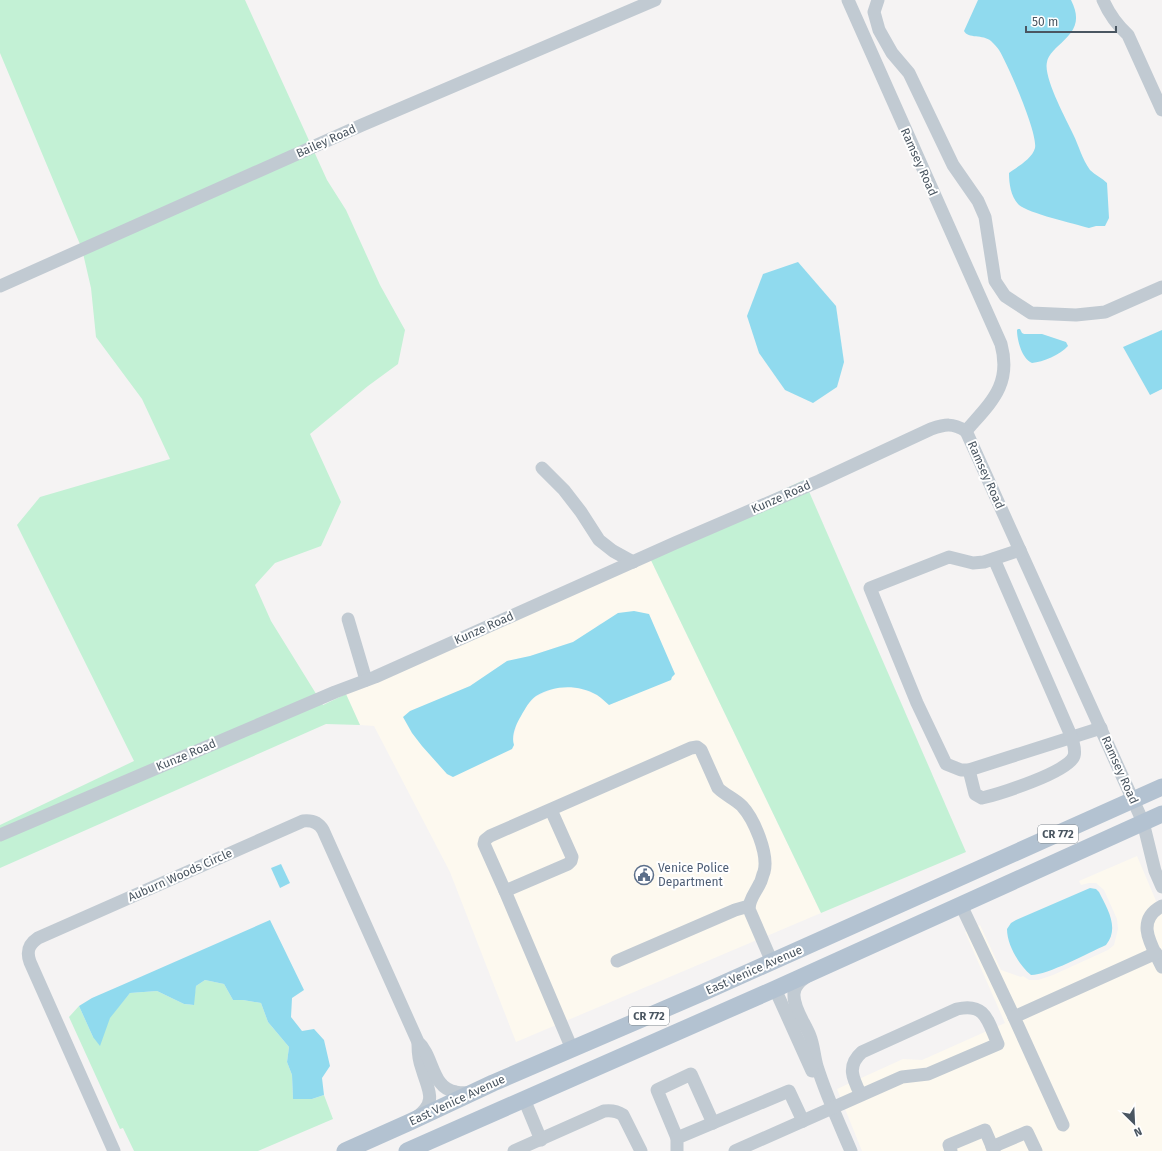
<svg xmlns="http://www.w3.org/2000/svg" width="1162" height="1151" viewBox="0 0 1162 1151" font-family="'Fira Sans',sans-serif">
  <style>
    .commercial { fill: #fdf9ef; fill-rule: evenodd }
    .green { fill: #c3f1d5 }
    .water { fill: #90daee }
    .lines { fill: none; stroke-linecap: round; stroke-linejoin: round }
    .minor { stroke: #c1cad2; stroke-width: 13 }
    .major { stroke: #b3c2d1; stroke-width: 17 }
    .labels { text-anchor: middle; stroke-width: 4; stroke-linejoin: round; paint-order: stroke }
    .shield { fill: #fff; stroke: #808990; stroke-width: 1 }
    .shield-label { font-size: 11px; font-weight: bold; fill: #4a5661 }
    .street-label { font-size: 12px; fill: #4a5661; stroke: #fff }
    .service-label { font-size: 12px; fill: #4e5e75; stroke: #fff; text-anchor: start }
  </style>
  <rect width="100%" height="100%" fill="#f5f3f3"/>
  <!-- commercial -->
  <g class="commercial">
    <path d="M647,552L821,913L516,1042L450,872L374,726L360,725L346,694ZM649,614L660,641L609,705L597,695L582,689L568,687H557L535,697L528,704L517,722L513,740L447,774L441,765L454,693L470,686L507,661L530,656L573,642L593,630L599,624Z"/>
    <path d="M1137,856L1162,915V1151H862L837,1089L903,1059L922,1060L1005,1023L965,932L980,925L1001,970L1021,977L1023,976L1029,980H1038L1053,975L1108,950L1114,945L1118,929L1117,919L1104,890L1096,883H1089L1081,885L1079,881Z"/>
  </g>
  <!-- green -->
  <g class="green">
    <path d="M0,0H245L327,180L346,210L380,285L405,330L398,364L368,386L310,434L341,502L321,546L275,563L255,585L271,621L323,705L346,694L360,725L326,724L0,868V825L134,761L17,525L40,497L170,459L142,399L96,337L91,288L82,249L0,53Z"/>
    <path d="M804,480L966,852L821,913L647,552Z"/>
    <path d="M205,980L224,984L233,1000H243L261,1003L268,1022L289,1047L287,1062L292,1075L293,1099H312L324,1095L333,1119L258,1151H134L123,1128L120,1129L69,1017L79,1006L93,1037L130,993L157,991L184,1004L193,1005L196,986Z"/>
  </g>
  <!-- water -->
  <g class="water">
    <path d="M978,0H1071C1082,22 1074,32 1057,47C1053,51 1048,56 1047,62C1043,77 1066,119 1073,134C1079,146 1082,159 1090,170C1095,175 1102,178 1107,183L1109,218L1105,226H1096L1089,228C1075,224 1028,213 1019,205C1011,197 1009,184 1009,173C1017,167 1032,159 1035,148C1038,133 1008,65 999,50C997,47 994,44 991,41C983,34 968,39 964,31Z"/>
    <path d="M798,262L836,306L844,362L837,387L813,403L785,390L759,353L747,316L763,274Z"/>
    <path d="M1018,329H1020L1022,333L1024,334H1042L1066,342L1068,346C1060,355 1043,362 1032,363C1022,359 1017,340 1017,330Z"/>
    <path d="M1162,330V389L1150,395L1123,347Z"/>
    <path d="M634,611L649,614L675,674L672,677L671,680L609,705C605,702 602,698 597,695C578,684 554,685 536,696C529,701 525,709 521,716C516,724 511,736 514,745L512,749L453,777L447,774L422,746L412,733L403,717L410,711L470,686L507,661L530,656L573,642L618,613Z"/>
    <path d="M281,864L290,883L280,888L271,868Z"/>
    <path d="M1090,888L1096,889L1099,892C1107,908 1120,928 1106,945C1088,953 1048,975 1031,975C1019,965 1007,945 1007,929L1011,923L1016,920Z"/>
    <path d="M270,920L304,990L292,998L291,1017L302,1031L314,1029L324,1040L330,1066L322,1078L324,1095L312,1099H293L292,1075L287,1062L289,1047L268,1022L261,1003L243,1000H233L224,984L205,980L196,986L194,1005L184,1004L157,991L130,993L110,1018L100,1046L93,1037L79,1006L92,998L122,985Z"/>
  </g>
  <g class="lines">
    <!-- minor -->
    <g class="minor">
      <path d="M848,0L1001,344C1012,385 991,402 966,431"/>
      <path d="M878,0L874,12L879,30L892,53L909,73L953,165L978,201L985,217L995,281L1005,296L1031,313L1076,315L1105,312L1162,287"/>
      <path d="M1103,0C1109,14 1117,25 1128,35L1162,110"/>
      <path d="M0,286L362,125L655,0"/>
      <path d="M966,431L1133,800L1143,822L1155,871L1162,887"/>
      <path d="M542,468L564,490L581,512L599,540L613,551L633,562"/>
      <path d="M1020,550L984,562L973,563L949,557L870,588L917,703L946,764L961,770H969L1101,728"/>
      <path d="M348,619L366,680"/>
      <path d="M969,770L975,794L982,798C999,794 1069,772 1074,756C1076,750 1073,743 1072,738L994,559"/>
      <path d="M551,810L572,857L571,861L568,864L505,891L484,844L485,840L490,836L691,748L697,747L701,750L718,788C725,795 735,799 742,806C754,819 769,854 764,872C762,876 762,880 760,883C756,892 749,899 749,909L772,962"/>
      <path d="M0,835L335,692L375,677L675,543L819,481L931,429C946,424 952,423 966,431"/>
      <path d="M505,891L572,1049"/>
      <path d="M961,905L1014,1017"/>
      <path d="M1162,906C1134,921 1152,946 1162,967"/>
      <path d="M617,961L735,910L749,906"/>
      <path d="M806,977C800,981 794,986 794,994C793,1008 805,1023 810,1036C814,1046 814,1056 817,1066C826,1095 839,1123 851,1151"/>
      <path d="M775,989L812,1071"/>
      <path d="M524,1099L541,1140"/>
      <path d="M417,1117C438,1101 428,1090 422,1069C419,1061 418,1053 418,1044"/>
      <path d="M1063,1125L1014,1017L1156,953"/>
      <path d="M677,1138L657,1090L691,1074L713,1123"/>
      <path d="M992,1147L1027,1132L1036,1151"/>
      <path d="M114,1151L30,962C26,951 29,944 38,938L303,821C312,820 319,823 323,830L418,1042C434,1056 431,1088 456,1092C461,1093 466,1093 471,1092"/>
      <path d="M514,1151L604,1111C611,1110 617,1111 623,1115L641,1151"/>
      <path d="M677,1151V1138L789,1091L803,1121"/>
      <path d="M735,1151L902,1077L928,1074L998,1044C988,1022 986,1002 957,1009L862,1052C846,1066 853,1079 861,1095"/>
      <path d="M951,1151L949,1145L985,1130L994,1151"/>
    </g>
    <!-- major -->
    <g class="major">
      <path d="M345,1151L410,1122L493,1083L702,993L1162,787"/>
      <path d="M407,1151L775,989L1162,814"/>
    </g>
  </g>
  <!-- icons -->
  <defs>
    <g id="civic-ring" transform="scale(1)"><circle r="9.5" fill="#fff" stroke="#5c6f8a" stroke-width="1.5"/><path d="M-.6-6.5H3V-4.5H.6V-3L4-1V1h2V6H-6V1h2V-1L-.6-3ZM-1.2 2.5V6h2.4V2.5Z" fill="#5c6f8a"/></g>
  </defs>
  <g fill-rule="evenodd">
    <use href="#civic-ring" x="644" y="875"/>
  </g>
  <g class="labels">
    <!-- shield labels -->
    <g class="shield">
      <rect x="1038" y="825" width="40" height="18" rx="3"/>
      <rect x="629" y="1007" width="40" height="18" rx="3"/>
    </g>
    <g class="shield-label">
      <text x="1058" y="838">CR 772</text>
      <text x="649" y="1020">CR 772</text>
    </g>
    <!-- street labels -->
    <g class="street-label">
      <text transform="translate(326 141) rotate(-24)" y="4">Bailey Road</text>
      <text transform="translate(919 162) rotate(66)" y="4">Ramsey Road</text>
      <text transform="translate(986 475) rotate(66)" y="4">Ramsey Road</text>
      <text transform="translate(781 497) rotate(-24)" y="4">Kunze Road</text>
      <text transform="translate(484 628) rotate(-24)" y="4">Kunze Road</text>
      <text transform="translate(186 755) rotate(-23)" y="4">Kunze Road</text>
      <text transform="translate(1120 770) rotate(66)" y="4">Ramsey Road</text>
      <text transform="translate(180 875) rotate(-24)" y="4">Auburn Woods Circle</text>
      <text transform="translate(754 970) rotate(-24)" y="4">East Venice Avenue</text>
      <text transform="translate(457 1100) rotate(-25)" y="4">East Venice Avenue</text>
    </g>
    <!-- service labels -->
    <g class="service-label">
      <text x="658" y="872">Venice Police<tspan x="658" dy="14">Department</tspan></text>
    </g>
  </g>
  <!-- north arrow -->
  <g transform="translate(1134 1123) rotate(156)" stroke="#ffffff" stroke-width="3" paint-order="stroke">
  <path d="M0-3L7 15L0 10L-7 15Z" fill="#4a5661"/>
  <text y="-6" font-size="11" font-weight="bold" text-anchor="middle" fill="#4a5661">N</text>
  </g>
  <!-- scale -->
  <path d="M1026 26v6h90v-6" fill="none" stroke="#4a5661" stroke-width="2"/>
  <text x="1032" y="26" font-size="12" fill="#4a5661" stroke="#ffffff" stroke-width="3" paint-order="stroke">50 m</text>
</svg>
